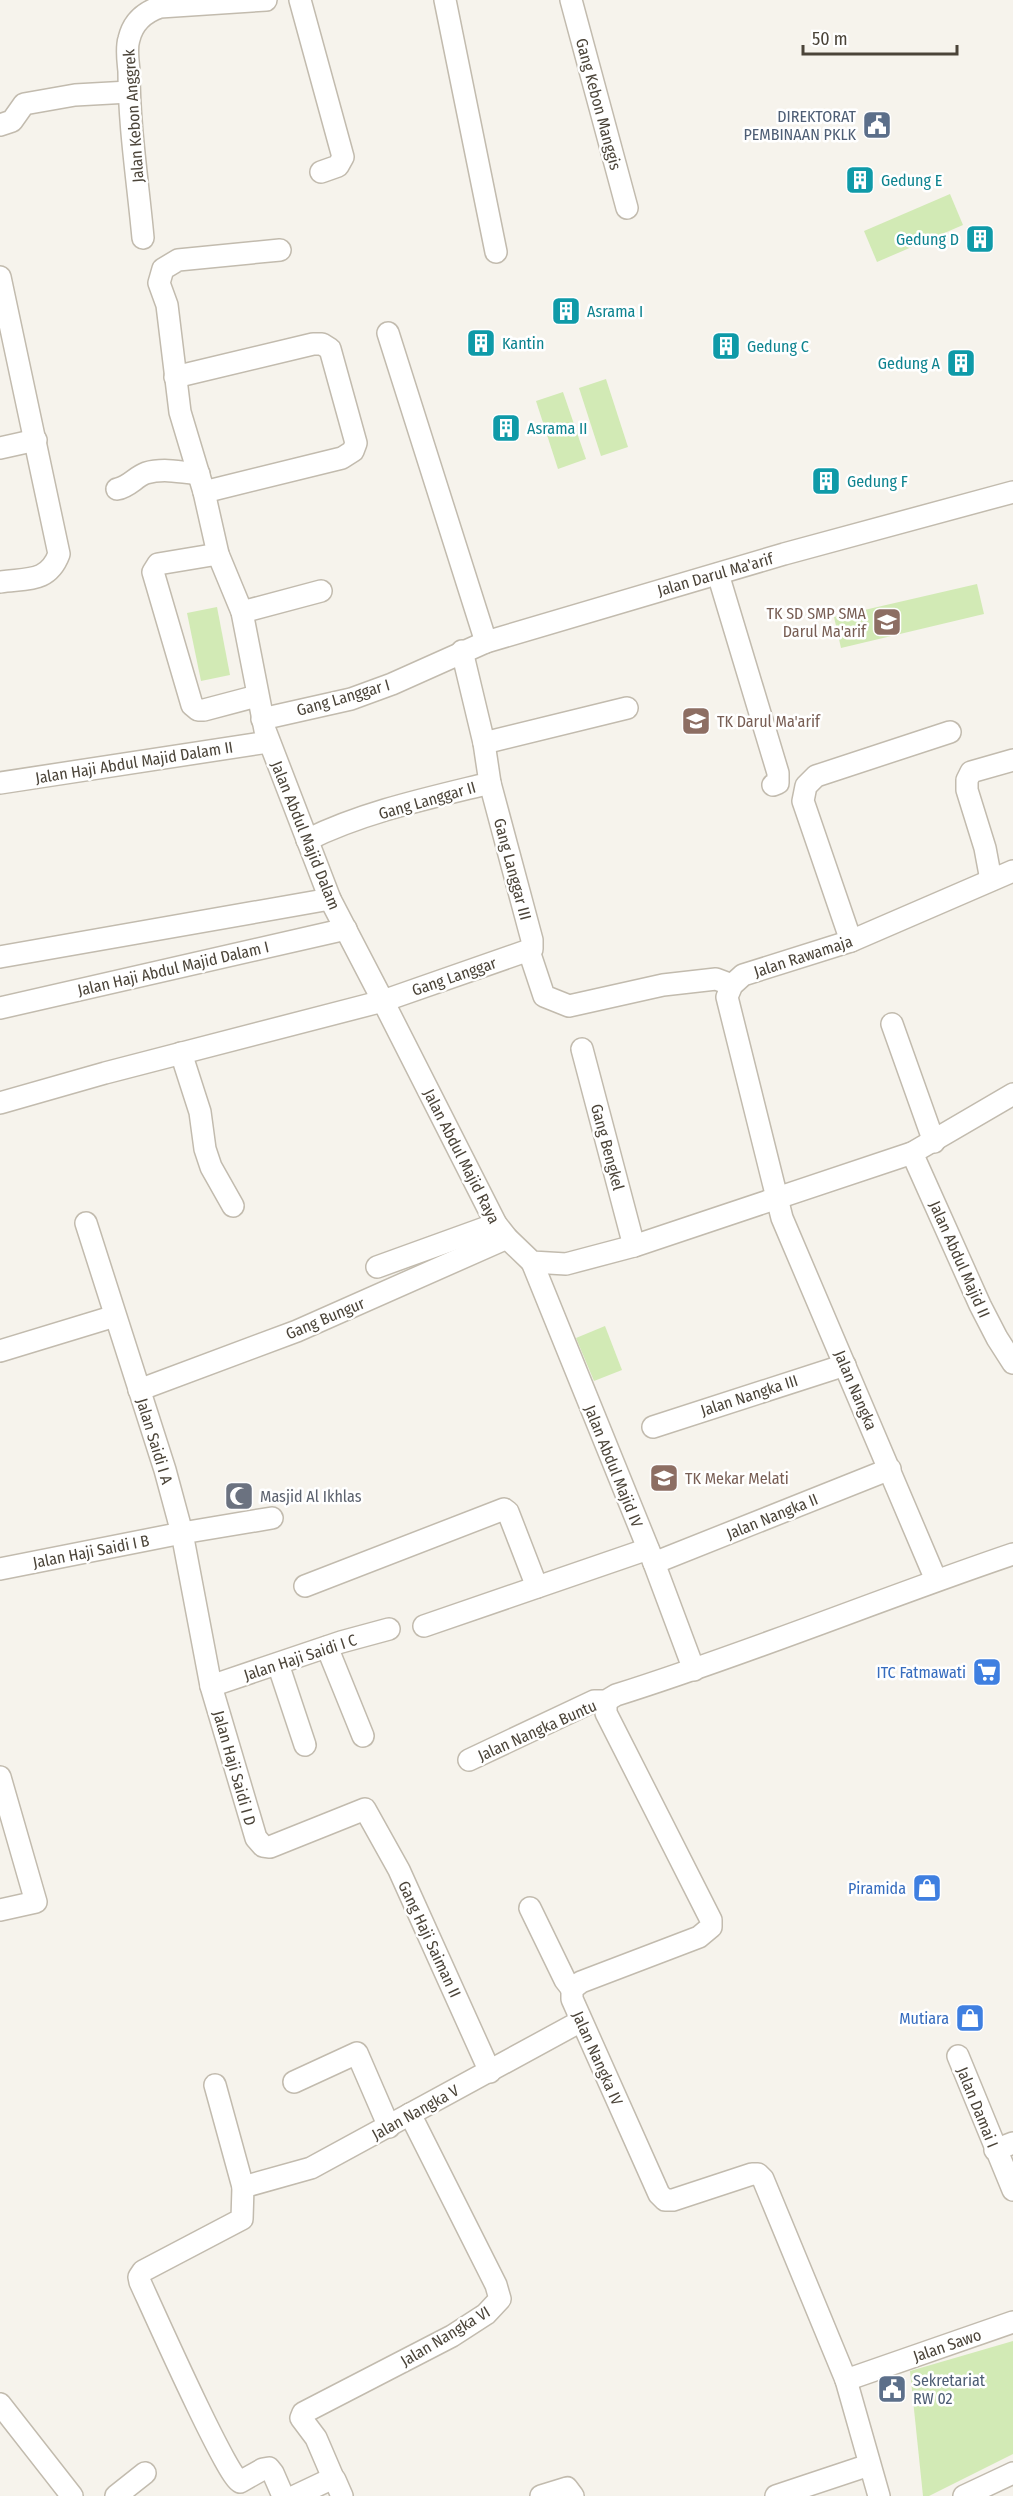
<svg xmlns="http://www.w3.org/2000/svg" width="1013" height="2496" viewBox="0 0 1013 2496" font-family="'Fira Sans Condensed',sans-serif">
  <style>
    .green { fill: #d2eab5 }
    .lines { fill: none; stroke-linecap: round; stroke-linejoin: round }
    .minor-casing { stroke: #c2bbae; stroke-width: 24 }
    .minor { stroke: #fff; stroke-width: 21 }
    .labels { text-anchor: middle; stroke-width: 5; stroke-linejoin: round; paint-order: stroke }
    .street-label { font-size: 16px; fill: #4b4439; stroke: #fff }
    .service-label { font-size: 16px; fill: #4e5e75; stroke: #fff; text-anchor: end }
    .culture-label { font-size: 16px; fill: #0d838f; stroke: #fff; text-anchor: start }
    .education-label { font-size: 16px; fill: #785e54; stroke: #fff; text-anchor: start }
    .worship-label { font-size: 16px; fill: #5b616d; stroke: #fff; text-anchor: start }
    .shop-label { font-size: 16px; fill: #366cbe; stroke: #fff; text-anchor: end }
  </style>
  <rect width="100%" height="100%" fill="#f6f3ec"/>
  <!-- green -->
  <g class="green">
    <path d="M950,194L963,225L877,262L864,231Z"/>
    <path d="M606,379L628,447L601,456L579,388Z"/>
    <path d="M563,392L586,459L558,469L536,401Z"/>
    <path d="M977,584L984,614L841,648L834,617Z"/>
    <path d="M217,607L230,675L201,681L187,613Z"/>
    <path d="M605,1326L622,1370L594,1381L576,1338Z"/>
    <path d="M1013,2341V2454L929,2496H923L910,2371Z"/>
  </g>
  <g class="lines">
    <!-- minor casing -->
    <g class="minor-casing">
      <g id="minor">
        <path d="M300,0L343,157L338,166L321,172"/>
        <path d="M445,0L496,252"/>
        <path d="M571,0L627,208"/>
        <path d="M0,125L12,121L24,104L75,95L129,92"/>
        <path d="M143,238C138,183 129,127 129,71C128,61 126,48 129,39C133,22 145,12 160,7L266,0"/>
        <path d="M280,250L178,260L163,269L159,283L167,305L180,412L204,492L218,554L242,612L265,730L330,899L383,1001L532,949V940L490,783"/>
        <path d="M0,277L59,554C48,583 27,578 0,582"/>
        <path d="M388,333L486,642"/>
        <path d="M175,377L313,344H322L330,349L356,443L353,451L342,458L204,492"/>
        <path d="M0,448L36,440"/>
        <path d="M117,489C129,487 135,477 146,473C163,468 182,472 199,474"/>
        <path d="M218,554L158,564L153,572L192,705L198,710H204L257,696"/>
        <path d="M718,574L778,773V783L773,785"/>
        <path d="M242,612L321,591"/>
        <path d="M262,719L351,699L392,684L486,642L784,554L1013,492"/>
        <path d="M484,743L627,708"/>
        <path d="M0,783L268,742"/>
        <path d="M307,840C363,812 429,798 490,783L484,743L462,651"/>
        <path d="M991,880L985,848L967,790V780L971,772L1013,760"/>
        <path d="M851,941L803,801L806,786L816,776L950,732"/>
        <path d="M529,951L544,996L569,1006L663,985L716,979L732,985"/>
        <path d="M0,957L330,899"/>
        <path d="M0,1008L346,929"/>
        <path d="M892,1024L934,1142"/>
        <path d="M582,1049L634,1246"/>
        <path d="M181,1053L200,1112L205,1149L211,1167L233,1206"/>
        <path d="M0,1103L105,1073L383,1001L496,1224L507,1238L532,1262L566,1264L634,1246L912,1153L1013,1094"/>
        <path d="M912,1153L980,1305L997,1338L1013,1363"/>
        <path d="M86,1223L165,1470L182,1533L211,1686L256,1838L263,1846L270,1847L365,1809L399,1870L490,2072"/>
        <path d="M532,1262L654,1563L694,1670"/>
        <path d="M377,1267L496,1224"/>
        <path d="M0,1351L115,1316"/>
        <path d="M139,1390L297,1331L507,1238"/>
        <path d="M653,1427L845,1365"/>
        <path d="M654,1563L890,1469"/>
        <path d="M0,1569L182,1533L272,1518"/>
        <path d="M936,1580L782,1218L727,997L732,985L743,975L851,941L1013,871"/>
        <path d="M305,1586L504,1509L508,1512L537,1587"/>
        <path d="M424,1626L648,1549"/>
        <path d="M327,1647L363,1736"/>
        <path d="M278,1664L305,1745"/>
        <path d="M211,1686L341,1642L389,1629"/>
        <path d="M606,1701V1713L711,1920V1927L699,1937L581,1982L572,1989V1999L659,2194L665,2200H673L752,2174H758L763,2179L846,2380L879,2496"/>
        <path d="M469,1760L594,1701H606L616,1695C750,1653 880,1599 1013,1554"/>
        <path d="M0,1777L36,1902L0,1910"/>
        <path d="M530,1908L565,1980L572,1989"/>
        <path d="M958,2056L1013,2190"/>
        <path d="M294,2082L357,2053L389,2127"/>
        <path d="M215,2085L243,2187L242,2219L143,2271L139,2277L140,2282C152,2308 227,2477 240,2482L263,2469L269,2468L273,2473L283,2496"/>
        <path d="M995,2150L1013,2143"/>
        <path d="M243,2187L311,2168L581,2021"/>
        <path d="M846,2380L1013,2322"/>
        <path d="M0,2404L72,2496"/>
        <path d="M334,2480L316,2438L301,2418L303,2413L452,2336L486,2314L500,2299L496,2285L410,2114"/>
        <path d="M116,2496L145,2473"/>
        <path d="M295,2496L331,2479L335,2480L342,2496"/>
        <path d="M541,2496L567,2488L573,2496"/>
        <path d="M776,2496L869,2465"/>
        <path d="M964,2496L1013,2473"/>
      </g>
    </g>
    <!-- minor -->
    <use href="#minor" class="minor"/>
  </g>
  <!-- icons -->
  <defs>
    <g id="civic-square" transform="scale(1.5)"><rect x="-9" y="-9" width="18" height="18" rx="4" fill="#5c6f8a" stroke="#fff"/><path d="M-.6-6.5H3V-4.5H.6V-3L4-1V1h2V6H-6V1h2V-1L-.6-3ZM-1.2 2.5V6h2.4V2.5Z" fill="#fff"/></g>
    <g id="building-square" transform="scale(1.5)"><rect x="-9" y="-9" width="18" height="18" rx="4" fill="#0f9aa8" stroke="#fff"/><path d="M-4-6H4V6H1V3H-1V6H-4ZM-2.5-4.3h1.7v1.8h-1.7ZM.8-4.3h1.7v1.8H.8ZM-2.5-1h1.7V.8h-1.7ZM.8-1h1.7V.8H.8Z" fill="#fff"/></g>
    <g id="school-square" transform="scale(1.5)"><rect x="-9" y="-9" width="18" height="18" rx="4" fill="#8d6e63" stroke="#fff"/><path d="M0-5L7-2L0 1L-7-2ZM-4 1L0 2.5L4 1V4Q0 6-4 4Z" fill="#fff"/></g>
    <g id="mosque-square" transform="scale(1.5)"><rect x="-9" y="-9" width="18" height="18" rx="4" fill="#6b7280" stroke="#fff"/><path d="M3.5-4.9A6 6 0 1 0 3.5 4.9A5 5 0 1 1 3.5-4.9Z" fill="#fff"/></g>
    <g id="supermarket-square" transform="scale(1.5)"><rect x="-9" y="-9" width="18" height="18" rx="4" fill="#3f7fe0" stroke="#fff"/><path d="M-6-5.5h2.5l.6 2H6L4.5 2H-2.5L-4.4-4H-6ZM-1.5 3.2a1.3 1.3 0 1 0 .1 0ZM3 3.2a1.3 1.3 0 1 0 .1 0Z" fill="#fff"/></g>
    <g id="shop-square" transform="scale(1.5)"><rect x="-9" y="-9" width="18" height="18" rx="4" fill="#3f7fe0" stroke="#fff"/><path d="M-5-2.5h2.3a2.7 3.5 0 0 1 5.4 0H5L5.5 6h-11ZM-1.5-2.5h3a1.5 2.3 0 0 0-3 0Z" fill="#fff"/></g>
  </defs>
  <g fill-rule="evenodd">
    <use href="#civic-square" x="877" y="125"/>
    <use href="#building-square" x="860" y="180"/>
    <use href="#building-square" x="980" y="239"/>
    <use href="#building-square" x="566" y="311"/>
    <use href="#building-square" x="481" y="343"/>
    <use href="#building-square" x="726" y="346"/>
    <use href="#building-square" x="961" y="363"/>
    <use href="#building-square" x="506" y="428"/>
    <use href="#building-square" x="826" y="481"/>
    <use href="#school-square" x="887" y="622"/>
    <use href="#school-square" x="696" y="721"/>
    <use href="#school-square" x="664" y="1478"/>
    <use href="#mosque-square" x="239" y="1496"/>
    <use href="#supermarket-square" x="987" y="1672"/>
    <use href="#shop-square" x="927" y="1888"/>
    <use href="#shop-square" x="970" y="2018"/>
    <use href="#civic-square" x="892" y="2389"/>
  </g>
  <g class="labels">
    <!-- street labels -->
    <g class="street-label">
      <text transform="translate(599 104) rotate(75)" y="6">Gang Kebon Manggis</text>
      <text transform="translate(133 116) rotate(-94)" y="6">Jalan Kebon Anggrek</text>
      <text transform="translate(715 574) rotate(-16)" y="6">Jalan Darul Ma'arif</text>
      <text transform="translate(343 697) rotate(-16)" y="6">Gang Langgar I</text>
      <text transform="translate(134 762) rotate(-9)" y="6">Jalan Haji Abdul Majid Dalam II</text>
      <text transform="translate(427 800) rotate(-16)" y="6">Gang Langgar II</text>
      <text transform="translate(306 835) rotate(68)" y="6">Jalan Abdul Majid Dalam</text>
      <text transform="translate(513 869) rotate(75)" y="6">Gang Langgar III</text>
      <text transform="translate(803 956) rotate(-18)" y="6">Jalan Rawamaja</text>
      <text transform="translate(173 968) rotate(-13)" y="6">Jalan Haji Abdul Majid Dalam I</text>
      <text transform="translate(454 976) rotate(-19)" y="6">Gang Langgar</text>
      <text transform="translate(608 1147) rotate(75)" y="6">Gang Bengkel</text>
      <text transform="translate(462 1156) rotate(63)" y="6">Jalan Abdul Majid Raya</text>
      <text transform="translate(960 1259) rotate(66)" y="6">Jalan Abdul Majid II</text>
      <text transform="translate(325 1318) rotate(-23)" y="6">Gang Bungur</text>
      <text transform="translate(856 1390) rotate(67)" y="6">Jalan Nangka</text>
      <text transform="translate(749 1395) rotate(-18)" y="6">Jalan Nangka III</text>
      <text transform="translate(155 1441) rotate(73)" y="6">Jalan Saidi I A</text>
      <text transform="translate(614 1466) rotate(68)" y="6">Jalan Abdul Majid IV</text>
      <text transform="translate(772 1516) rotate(-22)" y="6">Jalan Nangka II</text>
      <text transform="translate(91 1551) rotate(-11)" y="6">Jalan Haji Saidi I B</text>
      <text transform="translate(300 1657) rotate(-18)" y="6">Jalan Haji Saidi I C</text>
      <text transform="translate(537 1730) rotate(-24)" y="6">Jalan Nangka Buntu</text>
      <text transform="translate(235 1768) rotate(74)" y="6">Jalan Haji Saidi I D</text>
      <text transform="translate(430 1939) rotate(65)" y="6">Gang Haji Saiman II</text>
      <text transform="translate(598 2058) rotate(66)" y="6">Jalan Nangka IV</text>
      <text transform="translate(978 2107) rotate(68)" y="6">Jalan Damai I</text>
      <text transform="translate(415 2112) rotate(-29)" y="6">Jalan Nangka V</text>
      <text transform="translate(445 2336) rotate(-31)" y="6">Jalan Nangka VI</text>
      <text transform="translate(947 2345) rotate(-19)" y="6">Jalan Sawo</text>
    </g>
    <!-- service labels -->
    <g class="service-label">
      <text x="856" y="122">DIREKTORAT<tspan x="856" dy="18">PEMBINAAN PKLK</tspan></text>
      <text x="913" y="2386" text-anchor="start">Sekretariat<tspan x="913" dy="18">RW 02</tspan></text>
    </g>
    <!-- culture labels -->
    <g class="culture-label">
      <text x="881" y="186">Gedung E</text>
      <text x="959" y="245" text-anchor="end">Gedung D</text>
      <text x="587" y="317">Asrama I</text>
      <text x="502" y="349">Kantin</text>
      <text x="747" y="352">Gedung C</text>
      <text x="940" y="369" text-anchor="end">Gedung A</text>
      <text x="527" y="434">Asrama II</text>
      <text x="847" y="487">Gedung F</text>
    </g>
    <!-- education labels -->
    <g class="education-label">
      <text x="866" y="619" text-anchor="end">TK SD SMP SMA<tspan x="866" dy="18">Darul Ma'arif</tspan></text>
      <text x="717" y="727">TK Darul Ma'arif</text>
      <text x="685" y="1484">TK Mekar Melati</text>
    </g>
    <!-- worship labels -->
    <g class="worship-label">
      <text x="260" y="1502">Masjid Al Ikhlas</text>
    </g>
    <!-- shop labels -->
    <g class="shop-label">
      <text x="966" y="1678">ITC Fatmawati</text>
      <text x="906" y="1894">Piramida</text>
      <text x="949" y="2024">Mutiara</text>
    </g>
  </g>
  <!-- scale -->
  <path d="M803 45v9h154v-9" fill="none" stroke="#4b4439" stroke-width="3"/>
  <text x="812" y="45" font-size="18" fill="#4b4439" stroke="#ffffff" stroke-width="4.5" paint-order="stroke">50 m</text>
</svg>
